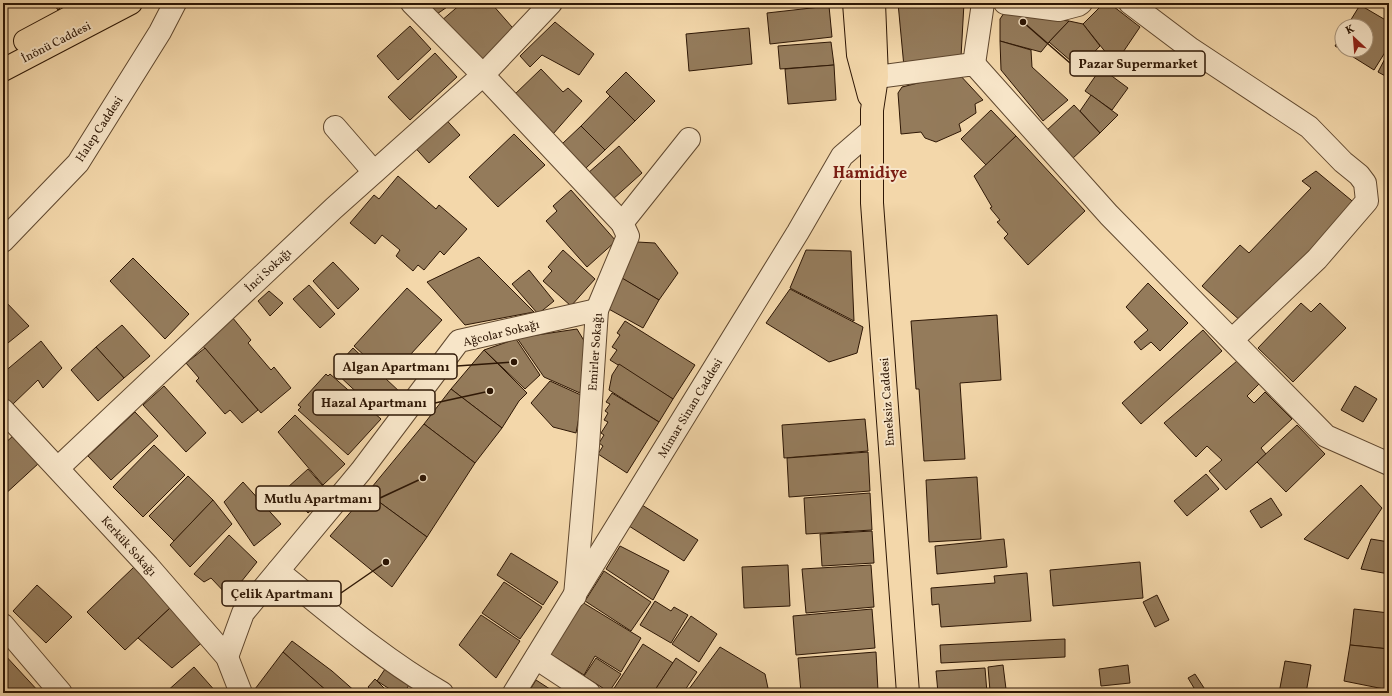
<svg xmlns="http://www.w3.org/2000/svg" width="1392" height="696" viewBox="0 0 1392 696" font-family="Vollkorn,serif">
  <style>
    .building { fill: #947b5b; stroke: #2e1705 }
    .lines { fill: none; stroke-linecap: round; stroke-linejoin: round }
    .minor-casing { stroke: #5f472e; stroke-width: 24 }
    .major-casing { stroke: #2e1705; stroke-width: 24 }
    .minor { stroke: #f7e5c8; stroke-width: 22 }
    .major { stroke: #f3d7aa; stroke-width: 22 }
    .labels { text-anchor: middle; stroke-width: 4; stroke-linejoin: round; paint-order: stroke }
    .street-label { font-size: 12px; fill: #2e1705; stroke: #f7e5c8 }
    .district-label { font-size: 16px; font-weight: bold; fill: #7a1f14; stroke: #f7e5c8 }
    .leader { fill: none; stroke: #2e1705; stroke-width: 1.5 }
    .callout-dot { fill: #2e1705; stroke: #f7e5c8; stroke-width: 1.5 }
    .callout { fill: #f7e5c8; stroke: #2e1705; stroke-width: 1.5 }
    .callout-label { font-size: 13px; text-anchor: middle; font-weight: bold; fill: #2e1705 }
  </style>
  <rect width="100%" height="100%" fill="#f3d7aa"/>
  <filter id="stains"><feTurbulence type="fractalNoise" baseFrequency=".005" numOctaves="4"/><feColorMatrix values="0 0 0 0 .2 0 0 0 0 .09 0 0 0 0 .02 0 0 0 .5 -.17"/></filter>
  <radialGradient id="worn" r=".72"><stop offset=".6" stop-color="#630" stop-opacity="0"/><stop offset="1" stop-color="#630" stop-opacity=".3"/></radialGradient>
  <!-- building -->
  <g class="building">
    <path d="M53,3H65L58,10Z"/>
    <path d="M424,3H453L434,16Z"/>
    <path d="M462,3H491L519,35L482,68L441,21Z"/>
    <path d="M898,3H964L961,57L904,67Z"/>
    <path d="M1104,3H1109L1140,27L1115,64L1083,24Z"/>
    <path d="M1360,5L1389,22V46L1374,70L1342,50H1366V26H1347Z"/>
    <path d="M829,6L832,37L770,44L767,13Z"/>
    <path d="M1004,13L1069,21L1049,42L1041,52L1000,41V19Z"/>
    <path d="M1069,21L1083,24L1100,46L1079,68L1049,42Z"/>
    <path d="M555,22L594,54L579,75L542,55L530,67L520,56Z"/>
    <path d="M410,26L431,49L398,80L377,56Z"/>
    <path d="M749,28L752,64L689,71L686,34Z"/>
    <path d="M1342,34V50L1335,46Z"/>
    <path d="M1000,41L1031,50L1032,67L1068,100L1043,121L1001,70Z"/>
    <path d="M831,42L834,65L780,69L778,46Z"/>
    <path d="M1389,51V78L1378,72Z"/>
    <path d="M435,53L457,77L410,120L388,97Z"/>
    <path d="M834,65L836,100L788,104L785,69Z"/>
    <path d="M1101,68L1128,88L1112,110L1085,91Z"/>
    <path d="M541,69L563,92L568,88L582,101L553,134L513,96Z"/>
    <path d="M626,72L655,101L635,121L606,92Z"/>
    <path d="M958,73L983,100L975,104L976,113L959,124L961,131L936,142L925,138L921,132L901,134L898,93L902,87Z"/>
    <path d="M1091,95L1118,115L1100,133L1080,111Z"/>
    <path d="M610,96L635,121L605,150L581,126Z"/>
    <path d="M1074,105L1100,133L1072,159L1046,131Z"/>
    <path d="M991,110L1016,136L986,165L961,139Z"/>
    <path d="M441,114L460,135L429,163L410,142Z"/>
    <path d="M581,126L605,150L586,168L562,144Z"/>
    <path d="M514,134L545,165L498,207L469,177Z"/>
    <path d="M1016,136L1085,211L1028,265L1004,238L1008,234L997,222L1000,220L990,208L992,207L974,176Z"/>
    <path d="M619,146L642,173L612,200L588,173Z"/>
    <path d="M1316,171L1357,205L1243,323L1202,286L1240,245L1249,253L1311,188L1302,181Z"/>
    <path d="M398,176L436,209L439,205L467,229L444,255L440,251L424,270L418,265L413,271L396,256L400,250L382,235L375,244L350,223L374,195L379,199Z"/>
    <path d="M571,190L616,241L587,267L546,221L557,211L553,206Z"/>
    <path d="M637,242L655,243L678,273L659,300L618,276Z"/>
    <path d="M563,250L595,279L571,306L543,281L552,271L548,267Z"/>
    <path d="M806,250L851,251L854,321L790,288Z"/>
    <path d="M479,257L534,312L465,325L427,282Z"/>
    <path d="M133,258L189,314L165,339L110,281Z"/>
    <path d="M333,262L359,289L338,309L313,281Z"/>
    <path d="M529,270L554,301L538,314L512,284Z"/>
    <path d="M622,278L659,300L643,328L605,307Z"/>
    <path d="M1148,283L1188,323L1160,351L1151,342L1141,350L1134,342L1148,330L1126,307Z"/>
    <path d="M309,285L335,314L320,328L293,299Z"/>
    <path d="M407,288L442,320L389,378L354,346Z"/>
    <path d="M790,289L863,327L857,353L829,362L766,323Z"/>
    <path d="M269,291L283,303L270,316L258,301Z"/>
    <path d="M3,299L29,326L3,347Z"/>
    <path d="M1301,303L1311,312L1320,303L1346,328L1293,382L1258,348Z"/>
    <path d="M997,315L1001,380L960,383L965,459L924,461L919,389H916L911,321Z"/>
    <path d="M232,317L251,340L248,343L271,370L274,367L291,388L261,413L201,344Z"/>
    <path d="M625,321L695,365L673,399L610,360L617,350L612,347L620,335L617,333Z"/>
    <path d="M122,325L150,356L124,378L96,347Z"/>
    <path d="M577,329L589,349L580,393L544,377L517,338Z"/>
    <path d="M1203,330L1222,351L1141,424L1122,403Z"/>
    <path d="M516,339L540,375L525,389L484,350Z"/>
    <path d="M41,341L62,368L43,388L38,380L12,405L3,396V373Z"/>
    <path d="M96,347L124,378L98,401L71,370Z"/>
    <path d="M205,348L258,410L242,423L230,410L225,414L196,381L199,378L186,363Z"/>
    <path d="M353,348L401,393L381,415L335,372L344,362L342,360Z"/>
    <path d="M484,350L527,393L519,401L502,428L451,389Z"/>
    <path d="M1237,361L1260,383L1247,396L1254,403L1265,392L1292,419L1261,448L1266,454L1226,490L1209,471L1222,460L1207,446L1196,457L1164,423Z"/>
    <path d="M619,364L673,399L659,422L609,390L612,375Z"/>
    <path d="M326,374L328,376L330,374L381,419L348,455L298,410L301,407L298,405Z"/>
    <path d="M550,381L583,396L576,433L553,427L531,403Z"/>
    <path d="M164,386L206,433L186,452L143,405Z"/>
    <path d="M1355,386L1377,399L1363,422L1341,410Z"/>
    <path d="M451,389L502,428L475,463L424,424Z"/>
    <path d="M612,393L659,422L627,473L598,454L603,446L599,443L604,435L601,433L608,422L604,420L608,413L605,411L610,404L606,402Z"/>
    <path d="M135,412L158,436L111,480L88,456Z"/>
    <path d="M295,415L345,464L323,485L278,432Z"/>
    <path d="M865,419L868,451L784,458L782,425Z"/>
    <path d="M424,424L475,463L427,537L367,493Z"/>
    <path d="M1297,425L1325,454L1286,492L1257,462Z"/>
    <path d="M14,435L39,463L3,496V445Z"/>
    <path d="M154,445L185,475L143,517L113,487Z"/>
    <path d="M868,452L870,491L789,497L787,458Z"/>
    <path d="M308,469L330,494L308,513L287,488Z"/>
    <path d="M1206,474L1219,489L1187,516L1174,501Z"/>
    <path d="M188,476L213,500L174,541L149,516Z"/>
    <path d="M977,477L981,539L929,542L926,480Z"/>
    <path d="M243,482L281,524L254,546L224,502Z"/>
    <path d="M1361,485L1382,508L1348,559L1304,539Z"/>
    <path d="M367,493L427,537L392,587L330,536Z"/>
    <path d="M870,493L872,530L806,534L804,498Z"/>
    <path d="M1271,498L1282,515L1261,528L1250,511Z"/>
    <path d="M213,500L232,524L190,567L170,545Z"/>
    <path d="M642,505L698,540L684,561L629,526Z"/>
    <path d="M872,531L874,563L822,566L820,534Z"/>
    <path d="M229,535L257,562L229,597L211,578L204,582L194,574Z"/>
    <path d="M1004,539L1007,567L937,574L935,546Z"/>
    <path d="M1371,539L1389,542V574L1361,569Z"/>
    <path d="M620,546L669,571L653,600L606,569Z"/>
    <path d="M511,553L558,582L543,605L497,575Z"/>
    <path d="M1140,562L1143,598L1053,606L1050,570Z"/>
    <path d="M788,565L790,606L744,608L742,567Z"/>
    <path d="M871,565L874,607L806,613L802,569Z"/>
    <path d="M134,567L170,608L125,650L87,612Z"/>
    <path d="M604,571L651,602L631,631L585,601Z"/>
    <path d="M1027,573L1031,621L941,627L939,604L932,605L931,588L995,583L994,576Z"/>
    <path d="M504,582L542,607L520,639L482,613Z"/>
    <path d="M37,585L72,617L46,643L13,611Z"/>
    <path d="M1157,595L1169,620L1155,627L1143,602Z"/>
    <path d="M655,601L671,611L674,607L688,615L671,643L640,625Z"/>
    <path d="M582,602L641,638L621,672L595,656L584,675L550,654Z"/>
    <path d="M170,608L205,640L172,668L138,638Z"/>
    <path d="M872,609L875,648L796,655L793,616Z"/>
    <path d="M1354,609L1389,613V649L1350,645Z"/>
    <path d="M481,615L520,641L496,678L459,645Z"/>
    <path d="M691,616L717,634L699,662L672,644Z"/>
    <path d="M1065,639V657L941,663L940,645Z"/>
    <path d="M292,641L332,671L357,693H329L283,652Z"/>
    <path d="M643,644L673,663L653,693H611Z"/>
    <path d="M1350,645L1389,649V690L1344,681Z"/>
    <path d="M720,647L765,674L769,693H686Z"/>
    <path d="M283,652L329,693H252Z"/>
    <path d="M876,652L878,691L847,693H801L798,658Z"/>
    <path d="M3,653L40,693H3Z"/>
    <path d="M596,658L621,674L609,692L584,676Z"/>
    <path d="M676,658L697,672L683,693H653Z"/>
    <path d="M1285,661L1311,665L1306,693H1279Z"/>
    <path d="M1003,665L1006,689L990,691L988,667Z"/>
    <path d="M1128,665L1130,683L1101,686L1099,669Z"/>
    <path d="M194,667L217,693H165Z"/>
    <path d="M985,668L987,693H938L936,671Z"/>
    <path d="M385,669L409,685L404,693H396L377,681Z"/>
    <path d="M1195,674L1206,691L1203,693H1197L1188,678Z"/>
    <path d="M375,679L388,692L387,693H374L368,687Z"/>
    <path d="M536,680L556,693H528Z"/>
  </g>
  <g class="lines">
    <!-- minor casing -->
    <g class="minor-casing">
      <g id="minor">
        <path d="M412,3L483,75L622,223L628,236L597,310L588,446L575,596"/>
        <path d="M1005,3L1059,10L1078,5L1081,3"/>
        <path d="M1130,3L1191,49L1309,127L1343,162L1359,175L1365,183L1367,201L1317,259L1232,340"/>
        <path d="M974,64L983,3"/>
        <path d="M877,77L974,64L1109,215L1326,436L1389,464"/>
        <path d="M335,127L374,172"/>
        <path d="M622,223L689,139"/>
        <path d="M3,241L78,163L160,32L175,3"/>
        <path d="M3,410L148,566L227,657L241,693"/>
        <path d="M58,468L334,208L483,75L551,3"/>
        <path d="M278,571C331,614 383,659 442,693"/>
        <path d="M3,625L61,693"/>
        <path d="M227,657L243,613L361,471L459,341L597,310"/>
        <path d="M536,658L589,693"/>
        <path d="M514,693L798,232L842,156L872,130"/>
      </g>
    </g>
    <!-- major casing -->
    <g class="major-casing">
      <g id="major">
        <path d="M854,3L858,55L869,96"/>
        <path d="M874,3L877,77L872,110V203L908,693"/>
        <path d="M25,41L96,3"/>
        <path d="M3,70L131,3"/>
      </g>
    </g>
    <!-- minor -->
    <use href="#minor" class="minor"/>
    <!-- major -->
    <use href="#major" class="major"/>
  </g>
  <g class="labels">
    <!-- street labels -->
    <g class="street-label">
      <text transform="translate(56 42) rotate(-27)" y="4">İnönü Caddesi</text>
      <text transform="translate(99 129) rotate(-57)" y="4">Halep Caddesi</text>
      <text transform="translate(268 270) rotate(-43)" y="4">İnci Sokağı</text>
      <text transform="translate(501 333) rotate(-14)" y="4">Ağcolar Sokağı</text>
      <text transform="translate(595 352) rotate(-86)" y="4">Emirler Sokağı</text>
      <text transform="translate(887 402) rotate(-94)" y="4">Emeksiz Caddesi</text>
      <text transform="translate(690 408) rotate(-59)" y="4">Mimar Sinan Caddesi</text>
      <text transform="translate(129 546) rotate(48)" y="4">Kerkük Sokağı</text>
    </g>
    <!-- district labels -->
    <g class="district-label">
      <text x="870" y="178">Hamidiye</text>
    </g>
  </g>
  <!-- callouts -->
  <path class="leader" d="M1023 22L1070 63M514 362L457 366M490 391L435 403M423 478L380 498M386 562L341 593"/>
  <g class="callout-dot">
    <circle cx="1023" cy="22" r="4"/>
    <circle cx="514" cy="362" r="4"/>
    <circle cx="490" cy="391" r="4"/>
    <circle cx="423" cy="478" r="4"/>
    <circle cx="386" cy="562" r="4"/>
  </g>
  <g class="callout">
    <rect x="1070" y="51" width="135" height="25" rx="4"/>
    <rect x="334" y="354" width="123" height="25" rx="4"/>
    <rect x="313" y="390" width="122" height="25" rx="4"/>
    <rect x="256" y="486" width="124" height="25" rx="4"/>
    <rect x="222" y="581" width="119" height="25" rx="4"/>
  </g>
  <g class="callout-label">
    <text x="1138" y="68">Pazar Supermarket</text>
    <text x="396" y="371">Algan Apartmanı</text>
    <text x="374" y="407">Hazal Apartmanı</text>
    <text x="318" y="503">Mutlu Apartmanı</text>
    <text x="282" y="598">Çelik Apartmanı</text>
  </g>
  <!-- margin -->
  <rect width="1392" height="696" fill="none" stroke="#f3d7aa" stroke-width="16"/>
  <rect x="4" y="4" width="1384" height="688" fill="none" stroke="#2e1705" stroke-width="2"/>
  <rect x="8" y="8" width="1376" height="680" fill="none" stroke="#2e1705"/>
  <!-- north arrow -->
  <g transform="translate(1354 38) rotate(334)"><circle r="19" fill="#f7e5c8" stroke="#a7937a"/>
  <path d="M0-3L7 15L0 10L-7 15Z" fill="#8f2418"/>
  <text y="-6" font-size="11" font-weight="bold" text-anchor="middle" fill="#2e1705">K</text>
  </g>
  <rect width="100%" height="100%" filter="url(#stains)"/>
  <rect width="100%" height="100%" fill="url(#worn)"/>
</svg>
